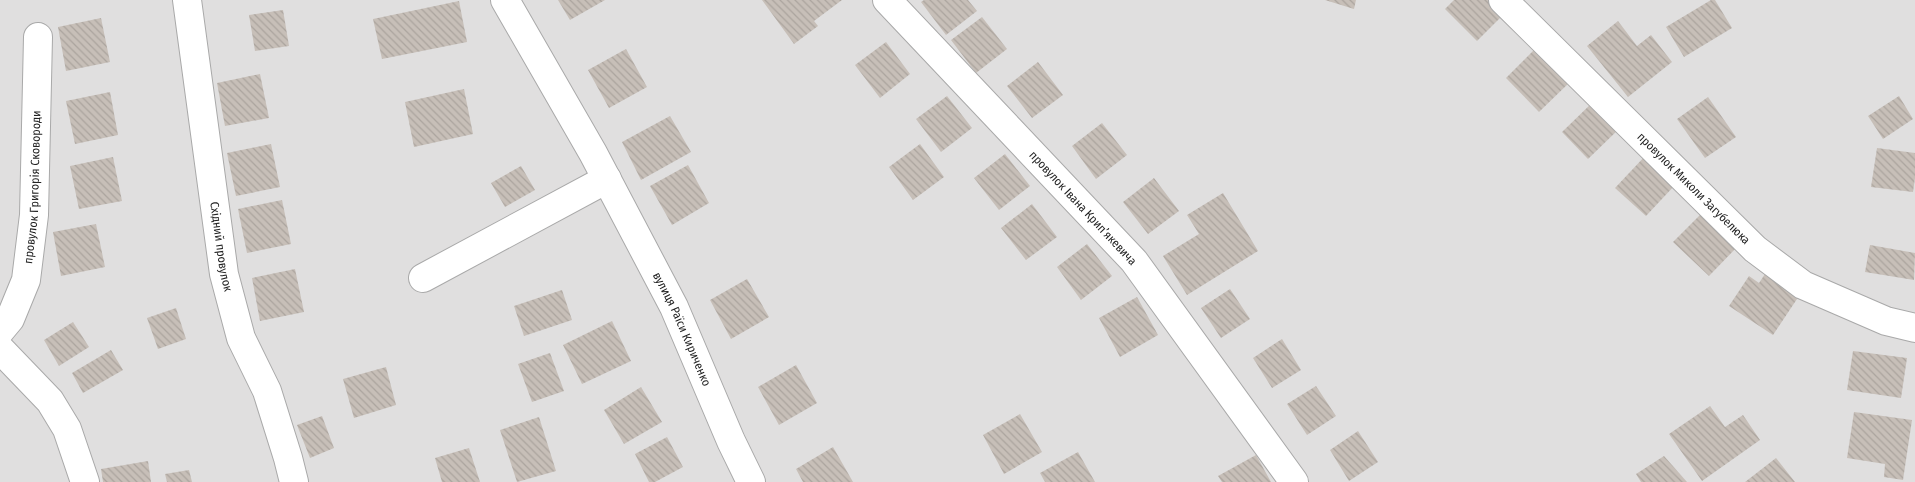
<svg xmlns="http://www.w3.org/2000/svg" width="1915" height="482" viewBox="0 0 1915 482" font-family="'Fira Sans Condensed',sans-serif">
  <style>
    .residential { fill: #e0dfdf }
    .building { fill: url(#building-back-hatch) }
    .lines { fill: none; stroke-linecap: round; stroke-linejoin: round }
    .minor-casing { stroke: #a9a9a9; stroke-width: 30 }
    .minor { stroke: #fff; stroke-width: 28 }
    .labels { text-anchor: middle; stroke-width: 4; stroke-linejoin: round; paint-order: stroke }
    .street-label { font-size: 12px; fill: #222; stroke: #fff }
  </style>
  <defs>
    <pattern id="building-back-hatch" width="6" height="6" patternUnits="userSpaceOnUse" patternTransform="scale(1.25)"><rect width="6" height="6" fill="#c7bfb8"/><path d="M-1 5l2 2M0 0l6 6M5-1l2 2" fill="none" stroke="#aba49e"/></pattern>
  </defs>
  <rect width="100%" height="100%" fill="#f2efe9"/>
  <!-- residential -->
  <rect class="residential" x="0" y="0" width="1915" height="482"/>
  <!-- building -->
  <g class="building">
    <path d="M558,0H605L570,20Z"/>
    <path d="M762,0H842L814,21L818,26L794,44Z"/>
    <path d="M924,0H968L977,11L946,35L921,2Z"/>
    <path d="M1325,0H1356L1354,9Z"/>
    <path d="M1454,0H1492L1505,13L1477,41L1445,9Z"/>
    <path d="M1711,0H1715L1732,28L1684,57L1666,27Z"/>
    <path d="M459,1L467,42L382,59L373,19Z"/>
    <path d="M283,10L289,46L255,51L249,15Z"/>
    <path d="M982,17L1007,49L976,73L951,40Z"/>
    <path d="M101,18L110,62L66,71L58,27Z"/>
    <path d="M1618,21L1637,46L1651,35L1672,62L1628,97L1587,46Z"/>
    <path d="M886,42L910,74L880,98L855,65Z"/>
    <path d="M1538,46L1572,80L1539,112L1506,78Z"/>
    <path d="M626,49L647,87L609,108L588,70Z"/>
    <path d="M1038,62L1063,95L1032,118L1007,86Z"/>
    <path d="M260,74L269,118L225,126L217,83Z"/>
    <path d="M464,89L473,134L414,147L405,102Z"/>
    <path d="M110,92L118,135L75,144L66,101Z"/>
    <path d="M947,96L972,128L941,152L916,119Z"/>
    <path d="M1899,96L1913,119L1883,139L1868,116Z"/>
    <path d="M1708,97L1736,137L1705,158L1677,119Z"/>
    <path d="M1595,100L1621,127L1588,159L1562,132Z"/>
    <path d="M670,116L691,152L641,180L622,142Z"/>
    <path d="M1102,123L1127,155L1096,179L1072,146Z"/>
    <path d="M271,144L280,187L236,196L227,153Z"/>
    <path d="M920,144L944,177L913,200L889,167Z"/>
    <path d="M1877,148L1915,153V178L1913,192L1871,187Z"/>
    <path d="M1005,154L1030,186L999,210L974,178Z"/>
    <path d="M1646,155L1676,184L1646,216L1615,188Z"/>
    <path d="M113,157L122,201L79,209L70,166Z"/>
    <path d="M688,165L709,203L672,225L650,186Z"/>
    <path d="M521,166L535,190L505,207L491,183Z"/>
    <path d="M1154,178L1179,211L1148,234L1123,202Z"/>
    <path d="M1223,193L1258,251L1187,295L1163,256L1199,234L1187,215Z"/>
    <path d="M282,200L291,244L247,253L238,209Z"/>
    <path d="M1032,204L1057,237L1026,260L1001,228Z"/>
    <path d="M1703,212L1738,246L1709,276L1673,242Z"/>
    <path d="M96,224L105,267L61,276L53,232Z"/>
    <path d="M1087,244L1112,276L1081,300L1057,267Z"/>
    <path d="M1870,245L1915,253L1914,280L1865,272Z"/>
    <path d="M295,269L304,312L260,321L252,278Z"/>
    <path d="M1767,271L1801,293L1773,335L1729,306L1749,276L1759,283Z"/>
    <path d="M747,279L769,317L731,339L710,300Z"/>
    <path d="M1230,289L1250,319L1221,338L1201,308Z"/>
    <path d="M562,290L572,320L524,336L514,306Z"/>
    <path d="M1137,297L1158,335L1120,357L1099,318Z"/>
    <path d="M176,308L186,339L158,349L147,318Z"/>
    <path d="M612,321L631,361L582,384L563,345Z"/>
    <path d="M73,322L89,347L59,366L44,340Z"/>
    <path d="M1282,339L1301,370L1272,388L1253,358Z"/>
    <path d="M111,350L123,370L83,393L72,373Z"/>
    <path d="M1853,351L1907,358L1901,398L1847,390Z"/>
    <path d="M550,353L564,391L532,402L518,364Z"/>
    <path d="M796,365L817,403L779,425L758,387Z"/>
    <path d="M386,367L396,405L354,418L343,379Z"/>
    <path d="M1316,386L1336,416L1307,435L1287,404Z"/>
    <path d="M641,387L662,422L624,444L604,410Z"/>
    <path d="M1710,406L1725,427L1743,415L1760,440L1702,481L1669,434Z"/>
    <path d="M1854,412L1912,420L1903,480L1884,477L1885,464L1847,458Z"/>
    <path d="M1020,414L1042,452L1004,474L983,435Z"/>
    <path d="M322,416L334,448L310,458L297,425Z"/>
    <path d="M539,417L556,471L517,482L500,430Z"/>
    <path d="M1358,431L1378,462L1349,481L1330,450Z"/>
    <path d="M667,437L683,467L655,482H649L635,454Z"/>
    <path d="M833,447L853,482H803L796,469Z"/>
    <path d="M469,448L480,482H442L435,458Z"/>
    <path d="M1078,452L1095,482H1045L1040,473Z"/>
    <path d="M1256,455L1271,482H1222L1218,476Z"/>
    <path d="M1664,456L1687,482H1641L1636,474Z"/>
    <path d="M1776,458L1795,482H1745Z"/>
    <path d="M148,461L151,482H103L101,469Z"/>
    <path d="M189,470L192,482H167L165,474Z"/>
  </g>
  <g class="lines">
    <!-- minor casing -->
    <g class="minor-casing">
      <g id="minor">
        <path id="s1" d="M187,0L224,274L241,338L267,391L288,458L294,482"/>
        <path id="s2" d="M505,0L593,153L674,307L731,441L751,482"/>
        <path d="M887,0L1134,261L1294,482"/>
        <path id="s3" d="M1503,0L1755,249L1803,285L1886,321L1915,328"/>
        <path d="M423,278L607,179"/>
        <path id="s4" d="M0,331L10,319L26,280L34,215L38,37"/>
        <path d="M0,349L50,401L67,429L85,482"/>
      </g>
    </g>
    <!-- minor -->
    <use href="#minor" class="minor"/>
  </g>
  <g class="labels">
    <!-- street labels -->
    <g class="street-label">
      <text dy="4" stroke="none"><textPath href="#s4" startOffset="151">провулок Григорія Сковороди</textPath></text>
      <text dy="4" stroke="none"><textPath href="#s3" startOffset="268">провулок Миколи Загубелюка</textPath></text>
      <text transform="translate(1083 208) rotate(47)" y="4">провулок Івана Крипʼякевича</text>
      <text dy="4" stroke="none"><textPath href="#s1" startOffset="249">Східний провулок</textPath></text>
      <text dy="4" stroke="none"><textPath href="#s2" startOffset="374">вулиця Раїси Кириченко</textPath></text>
    </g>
  </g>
</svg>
